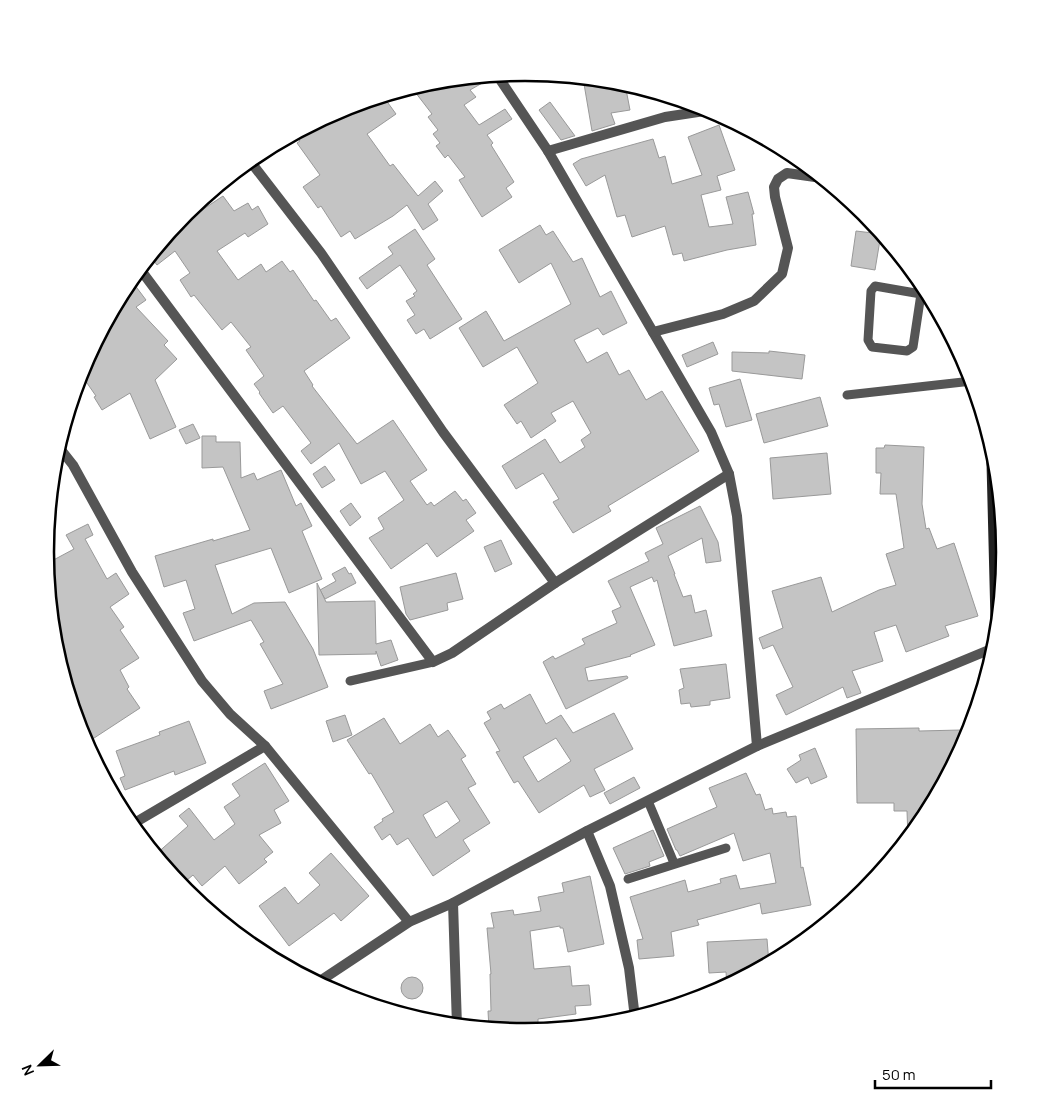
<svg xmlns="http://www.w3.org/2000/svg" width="1050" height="1105" viewBox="0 0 1050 1105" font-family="Manrope,sans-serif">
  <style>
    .building { fill: #c4c4c4; stroke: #999; fill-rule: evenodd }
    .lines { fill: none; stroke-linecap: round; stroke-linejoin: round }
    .service { stroke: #555; stroke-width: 9 }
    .minor { stroke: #555; stroke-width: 10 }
    .secondary { stroke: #222; stroke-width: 10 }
    .rim { fill: none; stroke: #000; stroke-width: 2.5 }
  </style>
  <rect width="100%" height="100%" fill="#fff"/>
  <!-- building -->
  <g class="building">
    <path d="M490,76L491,78L470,90L476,97L464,105L479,125L505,109L512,119L487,135L493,143L491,145L514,182L506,188L512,197L482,217L459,180L465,177L448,155L445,158L436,146L440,143L433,134L438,130L428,117L432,114L412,88L432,82Z"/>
    <path d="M583,78L625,84L630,110L611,113L615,124L592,131Z"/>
    <path d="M383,96L396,114L367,134L390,166L393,164L418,196L435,181L443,191L428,204L438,220L423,230L407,205L393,216L355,239L350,231L341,237L321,206L318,208L303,187L320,175L297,143L300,141L295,135L342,109Z"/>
    <path d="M550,102L575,136H574L561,140L539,110Z"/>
    <path d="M719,125L735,170L717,176L721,190L701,195L709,227L733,224L726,197L748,192L754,214H752L756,245L727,250L684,261L682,253L673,255L665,226L632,237L625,215L617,217L605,175L586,186L573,164L581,159L653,139L659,158L665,156L672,184L702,175L688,137Z"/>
    <path d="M223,196L234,211L248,203L252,210L258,206L268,224L248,237L245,233L217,251L238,280L261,264L266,272L282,261L290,272L293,270L314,301L316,300L331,321L336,318L350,338L304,371L313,385L312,386L357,444L393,420L427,470L410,481L427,505L431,502L434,506L455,491L463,501L466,499L476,513L466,520L474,531L437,557L427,543L391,569L369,538L384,529L378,518L404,500L385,471L361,484L339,443L311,464L301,451L311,443L283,406L273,413L259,393L260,392L254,384L264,376L246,350L251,347L231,322L222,330L194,295L191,297L180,280L190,273L175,251L157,265L150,256L172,230Z"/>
    <path d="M540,225L546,235L553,231L573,262L582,258L600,297L611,291L627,323L603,335L598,328L574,340L587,363L607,352L619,375L629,370L646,400L662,391L699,451L608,506L611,511L573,533L553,502L559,499L543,473L516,489L502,466L545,439L560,463L585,447L581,440L591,433L573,401L551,413L556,421L531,438L521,421L517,424L504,405L538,383L517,347L483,367L459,328L486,311L504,341L571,304L551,263L519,283L499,250Z"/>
    <path d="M415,229L435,259L427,265L462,319L430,339L424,329L416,334L407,320L415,315L406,301L415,296L413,294L417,291L400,265L367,289L359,278L393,254L388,247Z"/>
    <path d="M856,231L881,234L875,270L851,266Z"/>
    <path d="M131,280L146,300L136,307L168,341L164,345L177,359L155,380L176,427L150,439L130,393L102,410L94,397L96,396L80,373L126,286Z"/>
    <path d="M713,342L718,354L687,367L682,355Z"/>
    <path d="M769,351L805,355L802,379L732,371V352L769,353Z"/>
    <path d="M740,379L752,420L726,427L719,404L714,405L709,388Z"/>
    <path d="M820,397L828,426L764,443L756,414Z"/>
    <path d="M193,424L200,438L186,444L179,430Z"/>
    <path d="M202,436H216V442H240L241,478L254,473L257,480L281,470L296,506L301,503L312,526L302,531L322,579L289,593L271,548L215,565L232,614L254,603L285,602L313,649L328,687L271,709L264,691L283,684L260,644L264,642L251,620L194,641L183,613L195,609L186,580L164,587L155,556L213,539V541L250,530L223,467L202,468Z"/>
    <path d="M885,445L924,447L922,504L926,529L929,528L937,549L954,543L978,616L945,626L949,636L906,652L896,625L874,632L883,661L852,671L861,693L847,698L843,687L786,715L776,695L793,687L773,645L763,649L759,638L783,628L772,591L821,577L832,612L879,590L896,585L886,554L904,548L896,494H880L881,473H876V448H884Z"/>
    <path d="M827,453L831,494L773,499L770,458Z"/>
    <path d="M325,466L335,480L322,488L313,474Z"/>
    <path d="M351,503L361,517L350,526L340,511Z"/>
    <path d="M700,506L718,542L721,561L706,563L702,538L668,556L675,574H674L683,597L691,595L695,613L706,610L712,636L674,646L657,580L654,582L652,577L630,587L655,645L630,655L631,656L585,668L588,681L627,676L628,678L566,709L543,662L553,656L555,659L585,644L582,639L617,623L612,611L621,607L608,581L649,561L645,553L663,544L656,528Z"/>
    <path d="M88,524L93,535L85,539L107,579L116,573L129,594L110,607L124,627L120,630L139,658L120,670L129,687L127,689L140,708L88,742L78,725L54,646L46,564L74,549L66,535Z"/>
    <path d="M501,540L512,564L495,572L484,547Z"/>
    <path d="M345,567L349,574L351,573L356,583L325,599L320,590L336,581L332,574Z"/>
    <path d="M456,573L463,599L447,603L448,610L410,620L406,614L400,587Z"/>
    <path d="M317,583L326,602L375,601L376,644L391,640L398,660L381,666L376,651V654L319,655Z"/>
    <path d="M726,664L730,698L710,701V705L691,707L690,703L681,704L679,690L684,688L680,669Z"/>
    <path d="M530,694L546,724L561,715L573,733L614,713L633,749L594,769L605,790L590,797L584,785L539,813L518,781L514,783L496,752L500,751L484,723L491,719L487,712L501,704L504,709ZM556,738L571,761L538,782L523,757Z"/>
    <path d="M345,715L352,735L333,742L326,721Z"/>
    <path d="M384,718L400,744L430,724L438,737L448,730L466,756L461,759L476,784L468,788L490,823L463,840L470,851L433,876L408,838L397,845L390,834L382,840L374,827L383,821L382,819L394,812L371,773L369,774L347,740ZM447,801L460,821L436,838L423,815Z"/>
    <path d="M189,721L206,763L175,775L174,771L125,790L120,778L125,776L116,751L160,735L159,732Z"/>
    <path d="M919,728V731L961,730V750L937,794H931V807L924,819L908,839L907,811H894V803H857L856,729Z"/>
    <path d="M815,748L827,777L811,784L808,777L796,783L787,769L801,760L799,755Z"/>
    <path d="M265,763L289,801L274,810L281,823L259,835L273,852L264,859L267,862L239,884L225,866L202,886L193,875L180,886L155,855L188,826L179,816L189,808L214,840L235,824L224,807L240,796L232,784Z"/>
    <path d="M746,773L756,795L760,794L765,810L772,808L773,814L786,812L787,817L796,816L801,868L803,867L811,905L762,914L760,903L697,920L699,925L671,932L674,956L639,959L637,940L643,939L630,897L685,880L688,892L721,883L720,879L736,875L740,889L776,883L770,853L743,861L734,833L680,856L677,850H676L667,829L717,807L709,788Z"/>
    <path d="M634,777L640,788L610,804L604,793Z"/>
    <path d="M653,830L664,856L649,862L650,866L625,874L613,848Z"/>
    <path d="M331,853L369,896L341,921L334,913L289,946L259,906L285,887L298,904L320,885L309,873Z"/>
    <path d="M590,876L604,944L568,952L563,928H560V926L530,931L534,969L570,966L572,986L589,985L591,1005L575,1006L576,1014L538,1019V1023H533V1032H525L489,1029L488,1011H491L490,974H491L487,928H494L491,913L513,910L514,915L541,911L538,897L564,892L562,883Z"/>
    <path d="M767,939L769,964L727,986L726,972L709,973L707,942Z"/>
    <circle cx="412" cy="988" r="11"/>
  </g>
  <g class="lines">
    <!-- service -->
    <g class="service">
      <path d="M921,294L913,347L907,351L872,347L868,340L871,291L875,286L921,294L927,292"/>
      <path d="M847,395L972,381"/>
      <path d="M350,681L433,662"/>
      <path d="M648,801L674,863"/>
      <path d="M628,879L726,848"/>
    </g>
    <!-- minor -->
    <g class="minor">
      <path d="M497,75L548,151L711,432L729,474L737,516L757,746"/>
      <path d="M548,151L665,117L711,110"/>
      <path d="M250,161L321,253L443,432L555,583"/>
      <path d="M140,269L433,662L452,653L555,583L729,474"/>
      <path d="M653,332L723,314L754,301L782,274L788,248L775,197L774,187L778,179L787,173L822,178"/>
      <path d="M58,446L73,465L132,572L202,681L230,714L265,746L409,922"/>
      <path d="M131,825L265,746"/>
      <path d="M587,831L610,886L629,968L635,1018"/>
      <path d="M453,903L457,1026"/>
      <path d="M317,983L409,922L453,903L587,831L757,746L996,647"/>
    </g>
    <!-- secondary -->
    <path class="secondary" d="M991,443L996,640"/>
  </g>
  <!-- crop -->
  <path d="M0 0H1050V1105H0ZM54 552a471 471 0 1 1 942 0a471 471 0 1 1-942 0Z" fill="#fff" fill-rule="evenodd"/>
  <path class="rim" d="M54 552a471 471 0 1 1 942 0a471 471 0 1 1-942 0Z"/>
  <!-- north arrow -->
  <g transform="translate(40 1065) rotate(247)" stroke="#ffffff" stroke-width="4" paint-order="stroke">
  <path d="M0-4L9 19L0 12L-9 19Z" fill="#000000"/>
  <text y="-8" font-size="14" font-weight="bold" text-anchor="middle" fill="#000000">N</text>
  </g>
  <!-- scale -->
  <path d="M875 1080v8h116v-8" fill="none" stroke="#000000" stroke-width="2.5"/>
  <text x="882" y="1080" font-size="15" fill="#000000" stroke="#ffffff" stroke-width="4" paint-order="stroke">50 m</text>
</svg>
